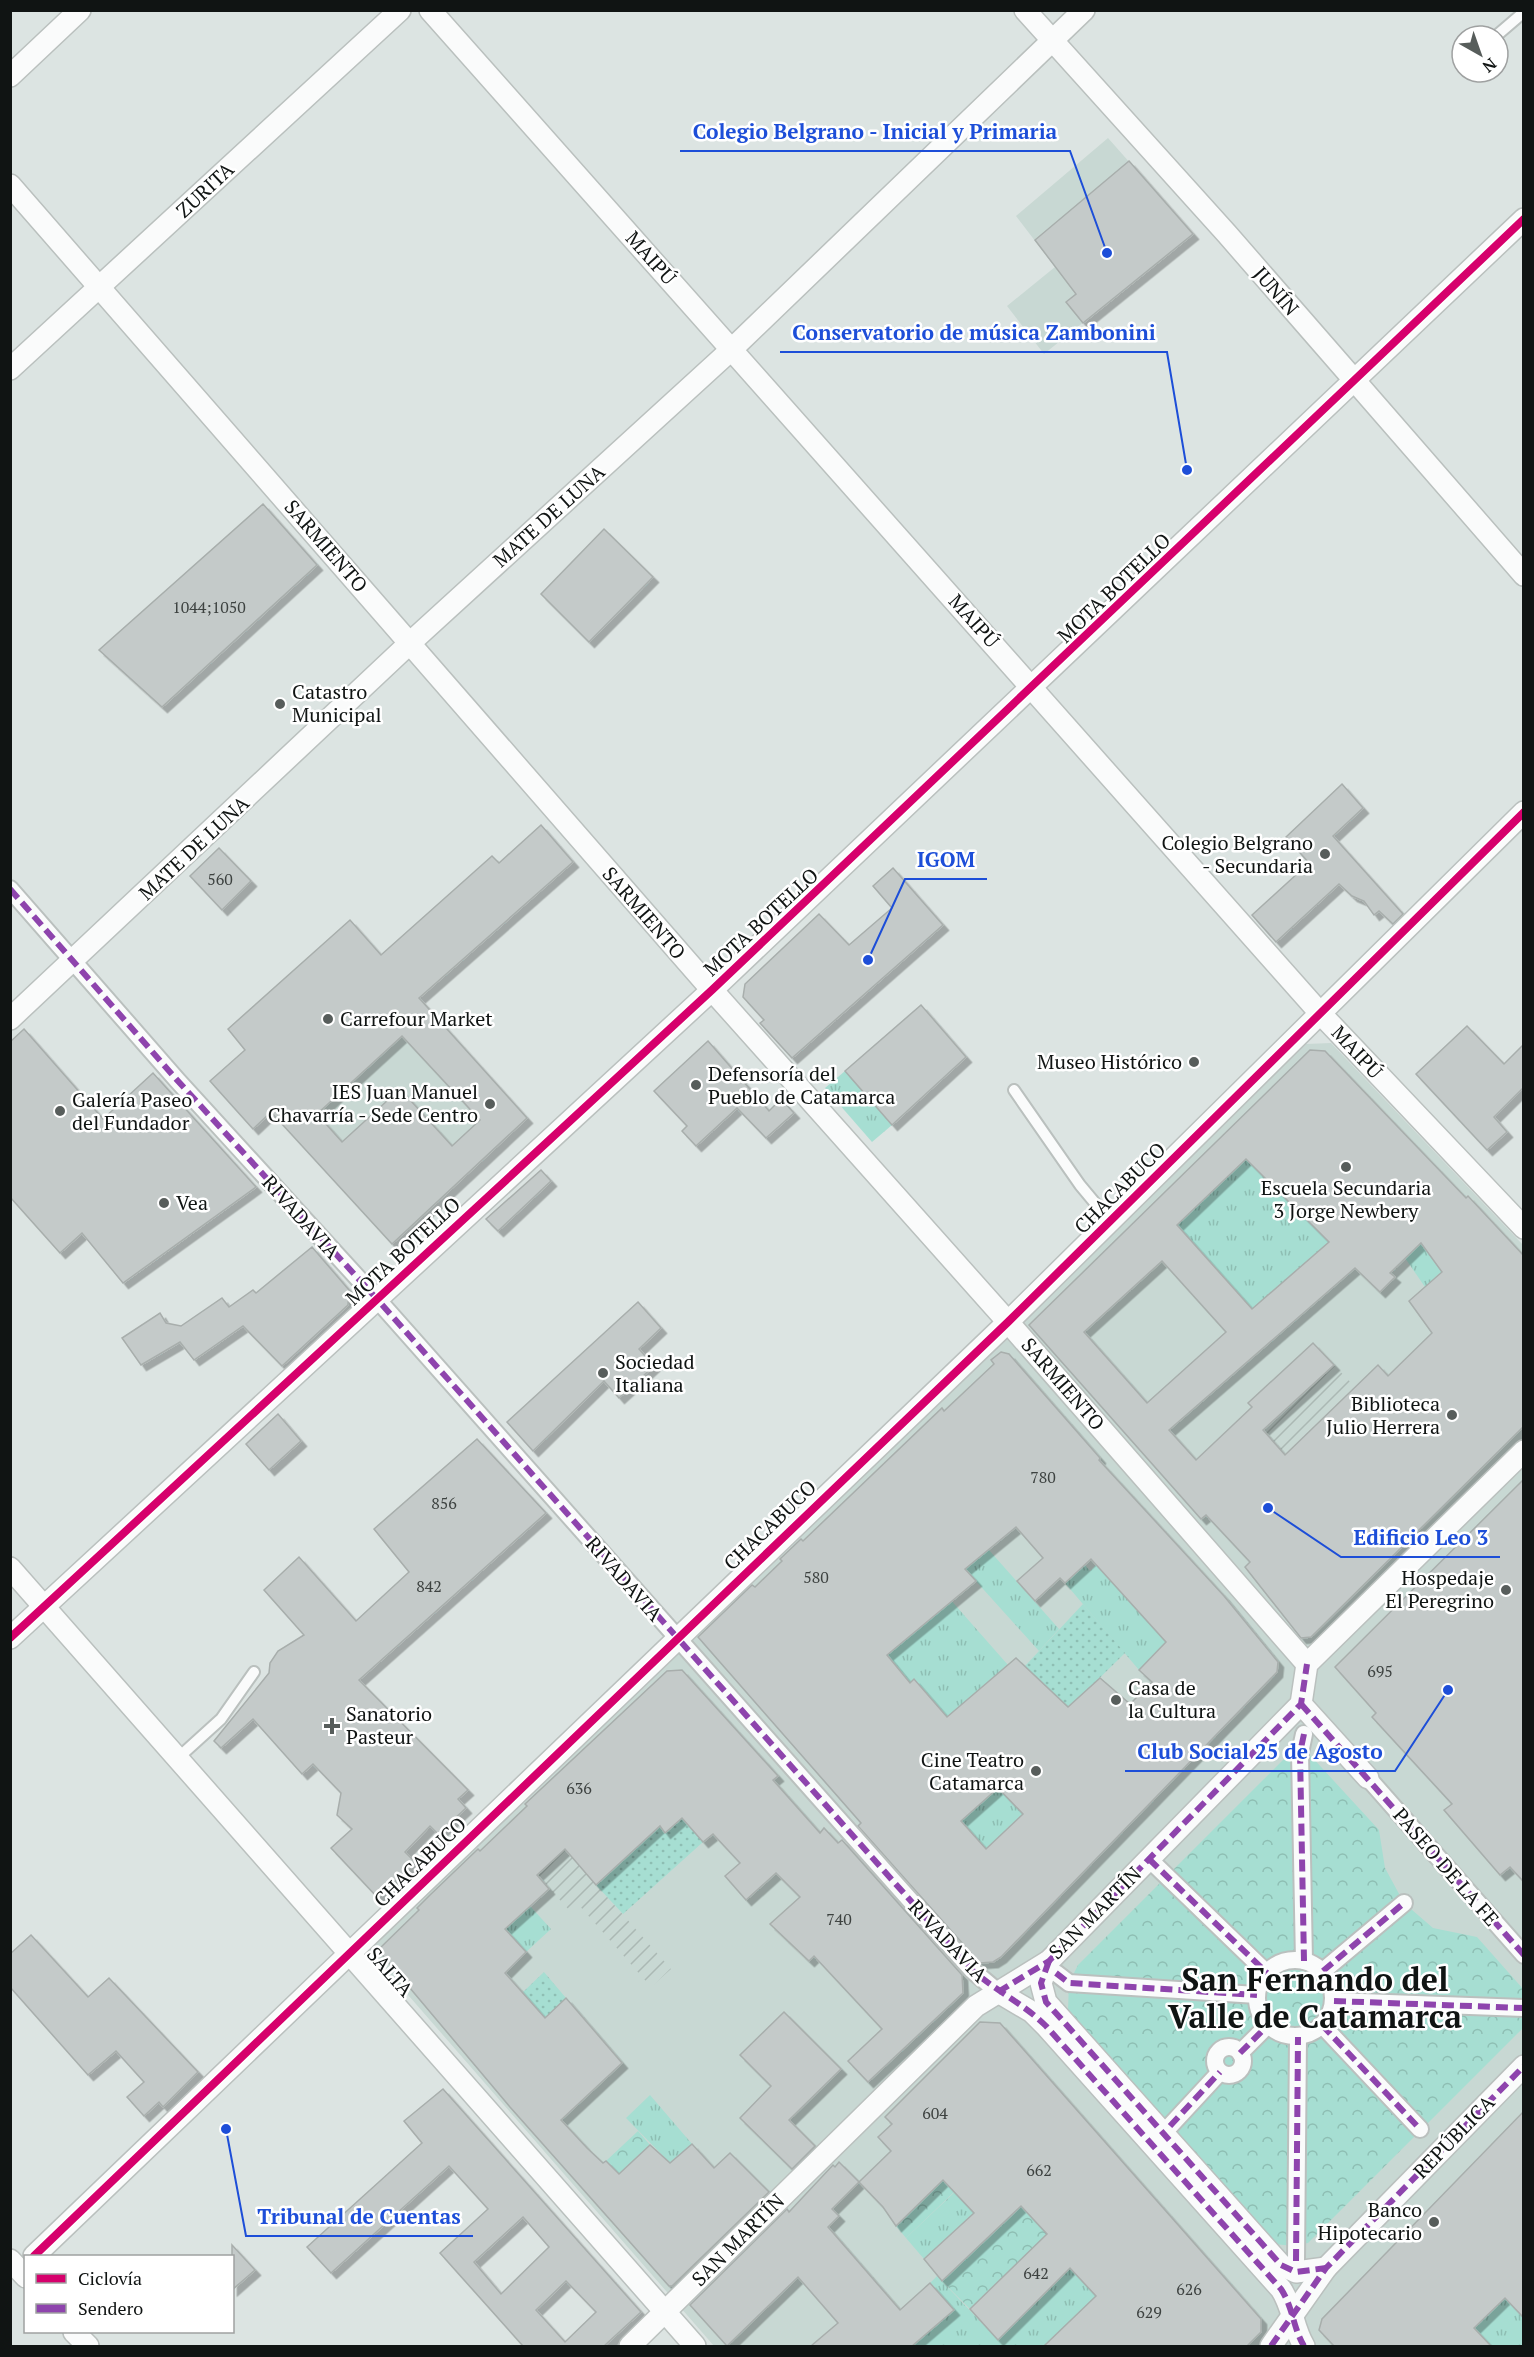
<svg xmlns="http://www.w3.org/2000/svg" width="1534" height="2357" viewBox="0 0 1534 2357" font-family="'PT Serif',serif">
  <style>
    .built { fill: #c8d8d3 }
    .industrial { fill: url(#industrial-furrows) }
    .grass { fill: url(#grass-tufts) }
    .forest { fill: url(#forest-crowns) }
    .garden { fill: url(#garden-dots) }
    .building { fill: #c4cac9; stroke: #a8aeac; stroke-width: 1.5; fill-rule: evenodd; filter: url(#shadow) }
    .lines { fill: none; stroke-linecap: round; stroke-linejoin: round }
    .service-casing { stroke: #bac0be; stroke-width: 14 }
    .pedestrian-casing { stroke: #bac0be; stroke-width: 20 }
    .minor-casing { stroke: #bac0be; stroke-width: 24 }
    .service { stroke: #fafbfb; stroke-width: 10 }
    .pedestrian { stroke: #fafbfb; stroke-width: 16 }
    .minor { stroke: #fafbfb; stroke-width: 21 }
    .quiet { stroke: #8e44ad; stroke-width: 6; stroke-dasharray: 12 6; stroke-linecap: butt }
    .cycleway-casing { stroke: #fff; stroke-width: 11 }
    .cycleway { stroke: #d6006c; stroke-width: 8 }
    .poi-dot { fill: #575d5b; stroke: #fff; stroke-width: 2 }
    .labels { text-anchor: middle; stroke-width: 5; stroke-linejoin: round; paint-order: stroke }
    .number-label { font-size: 16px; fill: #3d4240 }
    .street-label { font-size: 20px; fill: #101413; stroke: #fff }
    .poi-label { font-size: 20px; fill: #101413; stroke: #fff; text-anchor: start }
    .town-label { font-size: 32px; font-weight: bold; fill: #101413; stroke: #fff }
    .leader { fill: none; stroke: #1d4ed8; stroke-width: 2 }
    .callout-dot { fill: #1d4ed8; stroke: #fff; stroke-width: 2 }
    .callout-label { font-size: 21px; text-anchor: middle; font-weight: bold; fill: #1d4ed8; stroke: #fff; stroke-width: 5; stroke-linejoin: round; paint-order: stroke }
  </style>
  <defs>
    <pattern id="industrial-furrows" width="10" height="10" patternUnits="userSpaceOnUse" patternTransform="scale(1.5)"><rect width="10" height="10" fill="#c8d8d3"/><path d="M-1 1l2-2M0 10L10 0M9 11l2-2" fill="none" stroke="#abb8b4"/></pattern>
    <pattern id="grass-tufts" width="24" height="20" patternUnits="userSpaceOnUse" patternTransform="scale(1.5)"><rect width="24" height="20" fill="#a6ded2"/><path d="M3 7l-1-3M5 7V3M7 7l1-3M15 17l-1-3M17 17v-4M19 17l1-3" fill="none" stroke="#8ebeb3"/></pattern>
    <pattern id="forest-crowns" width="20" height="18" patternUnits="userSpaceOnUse" patternTransform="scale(1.5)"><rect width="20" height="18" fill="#a6ded2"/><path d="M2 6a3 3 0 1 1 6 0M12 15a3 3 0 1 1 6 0" fill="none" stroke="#8ebeb3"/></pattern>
    <pattern id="garden-dots" width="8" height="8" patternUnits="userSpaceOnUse" patternTransform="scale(1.5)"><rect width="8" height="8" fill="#a6ded2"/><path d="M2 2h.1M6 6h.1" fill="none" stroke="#8ebeb3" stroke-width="1.8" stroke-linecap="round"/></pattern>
    <filter id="shadow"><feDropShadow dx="5.5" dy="5.5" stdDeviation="0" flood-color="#0004"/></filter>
  </defs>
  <rect width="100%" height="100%" fill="#dce4e2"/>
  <!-- built -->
  <g class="built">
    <path d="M1108,138L1193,234L1044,354L1007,306L1055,267L1016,216Z"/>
    <path d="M411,988L527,1118L392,1244L271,1112Z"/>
    <path d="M1331,1043L1523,1245V2346H714L368,1949L995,1350L1306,1044Z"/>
  </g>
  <!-- industrial -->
  <g class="industrial">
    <path d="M1334,1365L1355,1387L1285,1455L1265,1433L1217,1477L1265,1421L1269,1425Z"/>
    <path d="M565,1849L671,1969L651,1987L578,1904L570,1911L537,1875Z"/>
  </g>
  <!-- grass -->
  <g class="grass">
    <path d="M845,1071L892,1125L872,1142L825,1088Z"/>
    <path d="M1246,1159L1329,1242L1252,1309L1177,1225Z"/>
    <path d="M1421,1243L1442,1272L1425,1287L1405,1258Z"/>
    <path d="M988,1549L1059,1629L1039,1651L965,1569Z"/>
    <path d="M1084,1564L1090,1571L1096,1565L1166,1642L1139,1670L1065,1583Z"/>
    <path d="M934,1581L1008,1665L947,1717L915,1680L910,1683L880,1655Z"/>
    <path d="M938,1725L1026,1817L986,1849L961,1821L980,1804Z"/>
    <path d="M530,1906L551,1929L526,1952L505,1929Z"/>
    <path d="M650,2095L692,2144L670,2163L626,2118Z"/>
    <path d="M959,2188L978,2209L924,2259L906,2238Z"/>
    <path d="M1101,2237L1087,2285L1097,2297L1044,2346H912L954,2310L930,2283L937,2276L998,2340Z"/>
    <path d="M1505,2298L1523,2318V2346H1480L1486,2341L1474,2328Z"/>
  </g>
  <!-- forest -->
  <g class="forest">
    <path d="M1300,1753L1311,1756L1379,1830L1385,1868L1404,1903L1433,1928L1477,1937L1524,1990L1523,2028L1308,2243L1294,2246L1274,2244L1068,2010L1069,1983L1078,1965L1289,1754Z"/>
    <path d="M638,2131L650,2145L619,2174L606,2161Z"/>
    <path d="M943,2180L954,2192L906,2238L896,2226Z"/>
    <path d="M1021,2206L1047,2234L970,2309L942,2281Z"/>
  </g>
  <!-- garden -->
  <g class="garden">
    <path d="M1083,1604L1125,1653L1069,1708L1025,1666Z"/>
    <path d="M682,1818L703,1842L623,1914L596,1885L660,1826L666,1833Z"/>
    <path d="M544,1972L566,1998L528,2034L518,2024L536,2007L523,1992Z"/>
  </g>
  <!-- building -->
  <g class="building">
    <path d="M1129,161L1193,234L1083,323L1066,302L1076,294L1035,240Z"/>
    <path d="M263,504L317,565L162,707L99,650Z"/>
    <path d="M604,529L653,577L589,642L541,594Z"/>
    <path d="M1342,784L1363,808L1333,836L1403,914L1393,924L1379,911L1374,915L1364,901L1352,896L1339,884L1276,942L1252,915L1309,863L1286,837Z"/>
    <path d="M541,825L573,862L419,998L527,1118L392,1244L271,1112L253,1129L210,1081L245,1050L228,1029L350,920L381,955L492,856L499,863ZM402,1036L480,1120L452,1146L400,1089L342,1142L317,1114Z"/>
    <path d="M219,848L251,881L222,910L190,876Z"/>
    <path d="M893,868L943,925L792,1058L760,1023L764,1020L743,997L745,984L819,914L849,945L892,908L873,886Z"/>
    <path d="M921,1005L966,1057L892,1125L845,1071Z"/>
    <path d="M1467,1026L1504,1064L1524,1044V1087L1494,1117L1507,1132L1487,1150L1416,1074Z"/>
    <path d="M24,1029L103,1119L153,1073L256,1187L123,1283L82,1233L60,1253L10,1197V1042Z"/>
    <path d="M708,1041L769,1111L781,1099L794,1113L766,1138L737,1108L696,1146L682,1131L687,1126L654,1091Z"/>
    <path d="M1310,1050L1325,1051L1466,1198L1468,1196L1524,1256V1426L1311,1637L1301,1638L1245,1567L1250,1562L1206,1515L1201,1519L1029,1325ZM1246,1159L1329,1242L1252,1309L1177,1225ZM1421,1243L1442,1272L1409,1301L1432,1333L1388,1376L1378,1365L1285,1455L1263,1430L1334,1365L1313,1343L1248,1403L1252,1407L1196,1460L1169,1430L1355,1268L1380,1292L1395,1277L1390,1273ZM1162,1261L1226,1332L1147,1403L1084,1332Z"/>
    <path d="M541,1170L551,1181L498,1231L486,1219Z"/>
    <path d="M312,1247L349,1290L348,1305L282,1366L243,1326L194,1360L180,1342L141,1365L122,1338L160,1313L166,1323L181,1326L222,1298L229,1307L253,1290L256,1293Z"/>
    <path d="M638,1302L661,1328L639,1349L654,1366L619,1398L604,1381L533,1451L507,1422Z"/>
    <path d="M1001,1352L1009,1354L1100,1458L1099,1460L1224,1596L1278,1662L1277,1672L1001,1957L993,1962L980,1963L858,1826L861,1823L698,1637L752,1585L755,1587L782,1561L780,1559L801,1539L803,1541L942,1408L944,1411L994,1364L991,1360ZM1016,1527L1043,1558L1017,1581L1035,1601L1060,1578L1065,1583L1091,1559L1166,1642L1139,1670L1152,1682L1130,1704L1100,1678L1068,1707L1016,1658L947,1717L914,1679L910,1683L887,1655L976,1581L965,1569ZM998,1788L1023,1814L986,1849L961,1821Z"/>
    <path d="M278,1414L301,1441L269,1470L246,1444Z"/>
    <path d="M477,1439L546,1513L359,1680L468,1790L458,1799L466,1808L438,1834L430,1826L405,1852L415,1862L378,1898L331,1848L352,1829L337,1815L341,1793L313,1764L302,1774L253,1719L221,1748L214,1741L269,1673L270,1663L278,1651L304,1635L264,1590L299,1557L356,1621L409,1572L374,1529Z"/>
    <path d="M1524,1479V1882L1510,1867L1500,1875L1444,1810L1452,1804L1372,1717L1376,1713L1335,1667Z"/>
    <path d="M682,1670L778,1776L773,1780L820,1833L824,1828L838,1843L842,1840L962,1975L963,1993L868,2082L848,2061L882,2029L814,1956L809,1961L770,1924L800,1897L776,1873L746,1900L725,1876L740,1863L713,1834L703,1842L682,1818L665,1833L660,1826L596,1885L565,1849L537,1875L549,1889L505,1929L526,1952L505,1973L545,2018L566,1998L622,2063L561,2120L587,2148L603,2163L606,2161L619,2174L650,2145L670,2163L692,2144L714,2168L730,2153L769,2192L672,2286H669L510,2107L378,1950L419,1910L417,1908L430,1895L478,1849L480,1851L527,1806L525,1804L667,1671Z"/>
    <path d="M31,1935L88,1997L109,1978L198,2072L163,2107L159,2102L144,2116L127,2097L144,2082L116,2051L88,2075L10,1987V1954Z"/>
    <path d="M784,2012L841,2069L789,2120L815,2146L792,2169L740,2118L771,2086L740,2055Z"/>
    <path d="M980,2022L1000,2023L1261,2319V2332L1247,2346H1044L1096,2296L1070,2268L998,2340L970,2309L1047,2234L1021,2206L942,2281L924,2259L974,2213L943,2180L896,2226L883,2207L859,2182L891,2151L878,2137L892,2124L885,2117Z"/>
    <path d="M443,2089L641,2312L604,2346H523L440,2253L488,2209L449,2166L331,2273L307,2247L422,2143L404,2121ZM523,2217L549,2247L501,2294L474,2262ZM566,2281L596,2312L565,2342L536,2310Z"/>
    <path d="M1524,2111V2318L1505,2298L1474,2328L1491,2346H1334L1319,2330L1322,2319Z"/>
    <path d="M839,2162L859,2182L832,2209L839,2216L828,2227L900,2310L930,2283L954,2310L912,2346H811L838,2323L798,2277L727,2346L690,2305L787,2209L789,2212L833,2165L835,2167Z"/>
    <path d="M232,2245L255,2270L232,2290Z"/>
  </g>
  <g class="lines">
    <!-- service casing -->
    <g class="service-casing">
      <g id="service">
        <path d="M1496,36L1524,12"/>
        <path d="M1014,1090L1080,1185L1110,1221"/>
        <path d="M178,1758L221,1719L254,1672"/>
      </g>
    </g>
    <!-- pedestrian casing -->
    <g class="pedestrian-casing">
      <g id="pedestrian">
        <path d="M10,889L177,1080L376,1298L972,1970L998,1992"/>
        <path d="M1304,1734L1300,1753L1304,1961"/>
        <path d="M1368,1778L1524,1955"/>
        <path d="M1149,1859L1267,1973"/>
        <circle cx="1295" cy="1998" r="38"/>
        <path d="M1323,1971L1404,1903"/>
        <path d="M1056,1973L1069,1983L1257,1995"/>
        <path d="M1334,2001L1524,2008"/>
        <path d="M1322,2025L1420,2129"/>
        <circle cx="1229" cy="2061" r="14"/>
        <path d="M1240,2053L1268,2025"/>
        <path d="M1170,2126L1220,2072"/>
        <path d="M1296,2261L1298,2037"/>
      </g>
    </g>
    <!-- minor casing -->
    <g class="minor-casing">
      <g id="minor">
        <path d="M430,10L1320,1013L1524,1228"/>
        <path d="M1025,10L1227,234L1524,575"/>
        <path d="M10,76L80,10"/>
        <path d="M10,185L712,990L1008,1322L1307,1664"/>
        <path d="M10,369L400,10"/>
        <path d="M10,1019L411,642L732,349L1084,10"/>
        <path d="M10,1568L695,2346"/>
        <path d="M10,1638L712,990L1524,219"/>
        <path d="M1301,1704L1368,1778"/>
        <path d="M1049,1961L1041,1983L1046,2002L1281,2265L1296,2272L1326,2268"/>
        <path d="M998,1992L1032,2012L1046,2026L1281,2289C1293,2307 1293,2328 1304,2346"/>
        <path d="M34,2256L1008,1322L1524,812"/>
        <path d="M10,2260L26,2277"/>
        <path d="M74,2332L88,2346"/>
        <path d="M630,2346L976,2006L1049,1961L1301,1704L1307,1664L1524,1451"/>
        <path d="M1271,2346L1326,2268L1524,2066"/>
      </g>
    </g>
    <!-- service -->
    <use href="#service" class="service"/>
    <!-- pedestrian -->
    <use href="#pedestrian" class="pedestrian"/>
    <!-- minor -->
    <use href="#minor" class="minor"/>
    <!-- quiet -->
    <g class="quiet">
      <path d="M10,889L177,1080L376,1298L972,1970C996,1991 1024,2004 1046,2026L1281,2289C1293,2307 1293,2328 1304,2346"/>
      <path d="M1301,1704L1524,1955"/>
      <path d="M1304,1734L1300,1753L1304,1961"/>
      <path d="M1149,1859L1267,1973"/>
      <path d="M1049,1961L1041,1983L1046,2002L1281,2265L1296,2272L1326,2268"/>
      <path d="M1323,1971L1404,1903"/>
      <path d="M1056,1973L1069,1983L1257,1995"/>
      <path d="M998,1992L1049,1961L1301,1704L1307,1664"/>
      <path d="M1334,2001L1524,2008"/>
      <path d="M1322,2025L1420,2129"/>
      <path d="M1240,2053L1268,2025"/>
      <path d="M1170,2126L1220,2072"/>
      <path d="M1296,2261L1298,2037"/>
      <path d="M1271,2346L1326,2268L1524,2066"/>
    </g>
    <!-- cycleway casing -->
    <g class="cycleway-casing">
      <g id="cycleway">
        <path d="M10,1638L712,990L1524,219"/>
        <path d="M34,2256L1008,1322L1524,812"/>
      </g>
    </g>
    <!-- cycleway -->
    <use href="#cycleway" class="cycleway"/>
  </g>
  <!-- markers -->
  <g class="poi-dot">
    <circle cx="280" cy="704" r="6"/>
    <circle cx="1325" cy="854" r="6"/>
    <circle cx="328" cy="1019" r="6"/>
    <circle cx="1194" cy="1062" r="6"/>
    <circle cx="696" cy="1085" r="6"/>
    <circle cx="490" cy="1104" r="6"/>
    <circle cx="60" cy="1111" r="6"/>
    <circle cx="1346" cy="1167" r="6"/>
    <circle cx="164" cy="1203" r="6"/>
    <circle cx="603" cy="1373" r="6"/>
    <circle cx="1452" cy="1415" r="6"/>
    <circle cx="1506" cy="1590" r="6"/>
    <circle cx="1116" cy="1700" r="6"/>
    <path d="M329 1717h6v6h6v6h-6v6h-6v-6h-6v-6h6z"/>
    <circle cx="1036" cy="1771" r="6"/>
    <circle cx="1434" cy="2222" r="6"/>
  </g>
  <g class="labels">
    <!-- number labels -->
    <g class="number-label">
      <text x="209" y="613">1044;1050</text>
      <text x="220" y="885">560</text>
      <text x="1043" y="1483">780</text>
      <text x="444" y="1509">856</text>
      <text x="816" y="1583">580</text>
      <text x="429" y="1592">842</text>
      <text x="1380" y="1677">695</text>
      <text x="579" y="1794">636</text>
      <text x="839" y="1925">740</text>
      <text x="935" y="2119">604</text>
      <text x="1039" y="2176">662</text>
      <text x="1036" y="2279">642</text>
      <text x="1189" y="2295">626</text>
      <text x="1149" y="2318">629</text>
    </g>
    <!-- street labels -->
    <g class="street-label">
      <text transform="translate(205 190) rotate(-43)" y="7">ZURITA</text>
      <text transform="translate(651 258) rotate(48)" y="7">MAIPÚ</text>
      <text transform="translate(1276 291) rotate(49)" y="7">JUNÍN</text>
      <text transform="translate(549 516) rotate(-42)" y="7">MATE DE LUNA</text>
      <text transform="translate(326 546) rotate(49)" y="7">SARMIENTO</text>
      <text transform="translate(1114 588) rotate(-44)" y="7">MOTA BOTELLO</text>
      <text transform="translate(974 621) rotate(48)" y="7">MAIPÚ</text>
      <text transform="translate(194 848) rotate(-43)" y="7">MATE DE LUNA</text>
      <text transform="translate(644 913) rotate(49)" y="7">SARMIENTO</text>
      <text transform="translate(761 922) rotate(-43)" y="7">MOTA BOTELLO</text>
      <text transform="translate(1357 1052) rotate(47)" y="7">MAIPÚ</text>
      <text transform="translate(1120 1188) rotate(-45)" y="7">CHACABUCO</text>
      <text transform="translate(301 1217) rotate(48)" y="7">RIVADAVIA</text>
      <text transform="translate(403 1251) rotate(-43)" y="7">MOTA BOTELLO</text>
      <text transform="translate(1063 1384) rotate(49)" y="7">SARMIENTO</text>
      <text transform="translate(770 1525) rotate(-44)" y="7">CHACABUCO</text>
      <text transform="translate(624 1579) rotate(49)" y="7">RIVADAVIA</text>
      <text transform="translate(420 1862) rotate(-44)" y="7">CHACABUCO</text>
      <text transform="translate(1446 1867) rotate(49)" y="7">PASEO DE LA FE</text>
      <text transform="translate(1095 1913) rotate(-45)" y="7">SAN MARTÍN</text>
      <text transform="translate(948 1941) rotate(47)" y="7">RIVADAVIA</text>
      <text transform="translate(390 1972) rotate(49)" y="7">SALTA</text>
      <text transform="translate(1454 2137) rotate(-46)" y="7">REPÚBLICA</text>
      <text transform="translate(738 2240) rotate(-45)" y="7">SAN MARTÍN</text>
    </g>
    <!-- poi labels -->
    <g class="poi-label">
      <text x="292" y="699">Catastro<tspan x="292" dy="23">Municipal</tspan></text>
      <text x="1313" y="850" text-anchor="end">Colegio Belgrano<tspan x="1313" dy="23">- Secundaria</tspan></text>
      <text x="340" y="1026">Carrefour Market</text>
      <text x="1182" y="1069" text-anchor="end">Museo Histórico</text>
      <text x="708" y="1081">Defensoría del<tspan x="708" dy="23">Pueblo de Catamarca</tspan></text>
      <text x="478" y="1099" text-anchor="end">IES Juan Manuel<tspan x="478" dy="23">Chavarría - Sede Centro</tspan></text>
      <text x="72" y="1107">Galería Paseo<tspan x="72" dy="23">del Fundador</tspan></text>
      <text x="1346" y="1195" text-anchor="middle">Escuela Secundaria<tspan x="1346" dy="23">3 Jorge Newbery</tspan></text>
      <text x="176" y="1210">Vea</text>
      <text x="615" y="1369">Sociedad<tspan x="615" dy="23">Italiana</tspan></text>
      <text x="1440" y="1411" text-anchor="end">Biblioteca<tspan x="1440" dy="23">Julio Herrera</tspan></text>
      <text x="1494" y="1585" text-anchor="end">Hospedaje<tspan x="1494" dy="23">El Peregrino</tspan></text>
      <text x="1128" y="1695">Casa de<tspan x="1128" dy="23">la Cultura</tspan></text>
      <text x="346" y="1721">Sanatorio<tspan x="346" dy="23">Pasteur</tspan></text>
      <text x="1024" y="1767" text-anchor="end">Cine Teatro<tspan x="1024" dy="23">Catamarca</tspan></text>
      <text x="1422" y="2217" text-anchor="end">Banco<tspan x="1422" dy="23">Hipotecario</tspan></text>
    </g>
    <!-- town labels -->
    <g class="town-label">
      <text x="1315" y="1991">San Fernando del<tspan x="1315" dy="37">Valle de Catamarca</tspan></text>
    </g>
  </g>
  <!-- callouts -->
  <path class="leader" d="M1107 253L1070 151H680M1187 470L1167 352H780M868 960L905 879H987M1268 1508L1341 1557H1500M1448 1690L1395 1771H1125M226 2129L246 2236H473"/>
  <g class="callout-dot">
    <circle cx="1107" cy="253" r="6"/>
    <circle cx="1187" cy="470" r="6"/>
    <circle cx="868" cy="960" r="6"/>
    <circle cx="1268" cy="1508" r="6"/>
    <circle cx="1448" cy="1690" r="6"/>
    <circle cx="226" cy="2129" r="6"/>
  </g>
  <g class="callout-label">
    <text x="875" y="139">Colegio Belgrano - Inicial y Primaria</text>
    <text x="974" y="340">Conservatorio de música Zambonini</text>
    <text x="946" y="867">IGOM</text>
    <text x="1421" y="1545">Edificio Leo 3</text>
    <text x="1260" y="1759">Club Social 25 de Agosto</text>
    <text x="359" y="2224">Tribunal de Cuentas</text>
  </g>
  <!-- border -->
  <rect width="1534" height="2357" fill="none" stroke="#101413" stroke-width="24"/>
  <!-- legend -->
  <rect x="24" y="2255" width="210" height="78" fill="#ffffff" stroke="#9fa1a1" stroke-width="1.5"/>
  <rect x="36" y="2274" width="30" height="9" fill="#d6006c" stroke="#9fa1a1" stroke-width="1.5"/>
  <text x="78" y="2285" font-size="18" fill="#101413">Ciclovía</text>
  <rect x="36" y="2304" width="30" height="9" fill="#8e44ad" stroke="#9fa1a1" stroke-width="1.5"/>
  <text x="78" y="2315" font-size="18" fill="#101413">Sendero</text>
  <!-- north arrow -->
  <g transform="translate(1480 54) rotate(140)"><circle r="28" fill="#ffffff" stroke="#9fa1a1" stroke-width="1.5"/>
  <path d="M0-4.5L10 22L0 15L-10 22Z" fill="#575d5b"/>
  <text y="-9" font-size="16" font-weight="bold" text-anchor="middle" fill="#101413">N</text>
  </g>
</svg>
